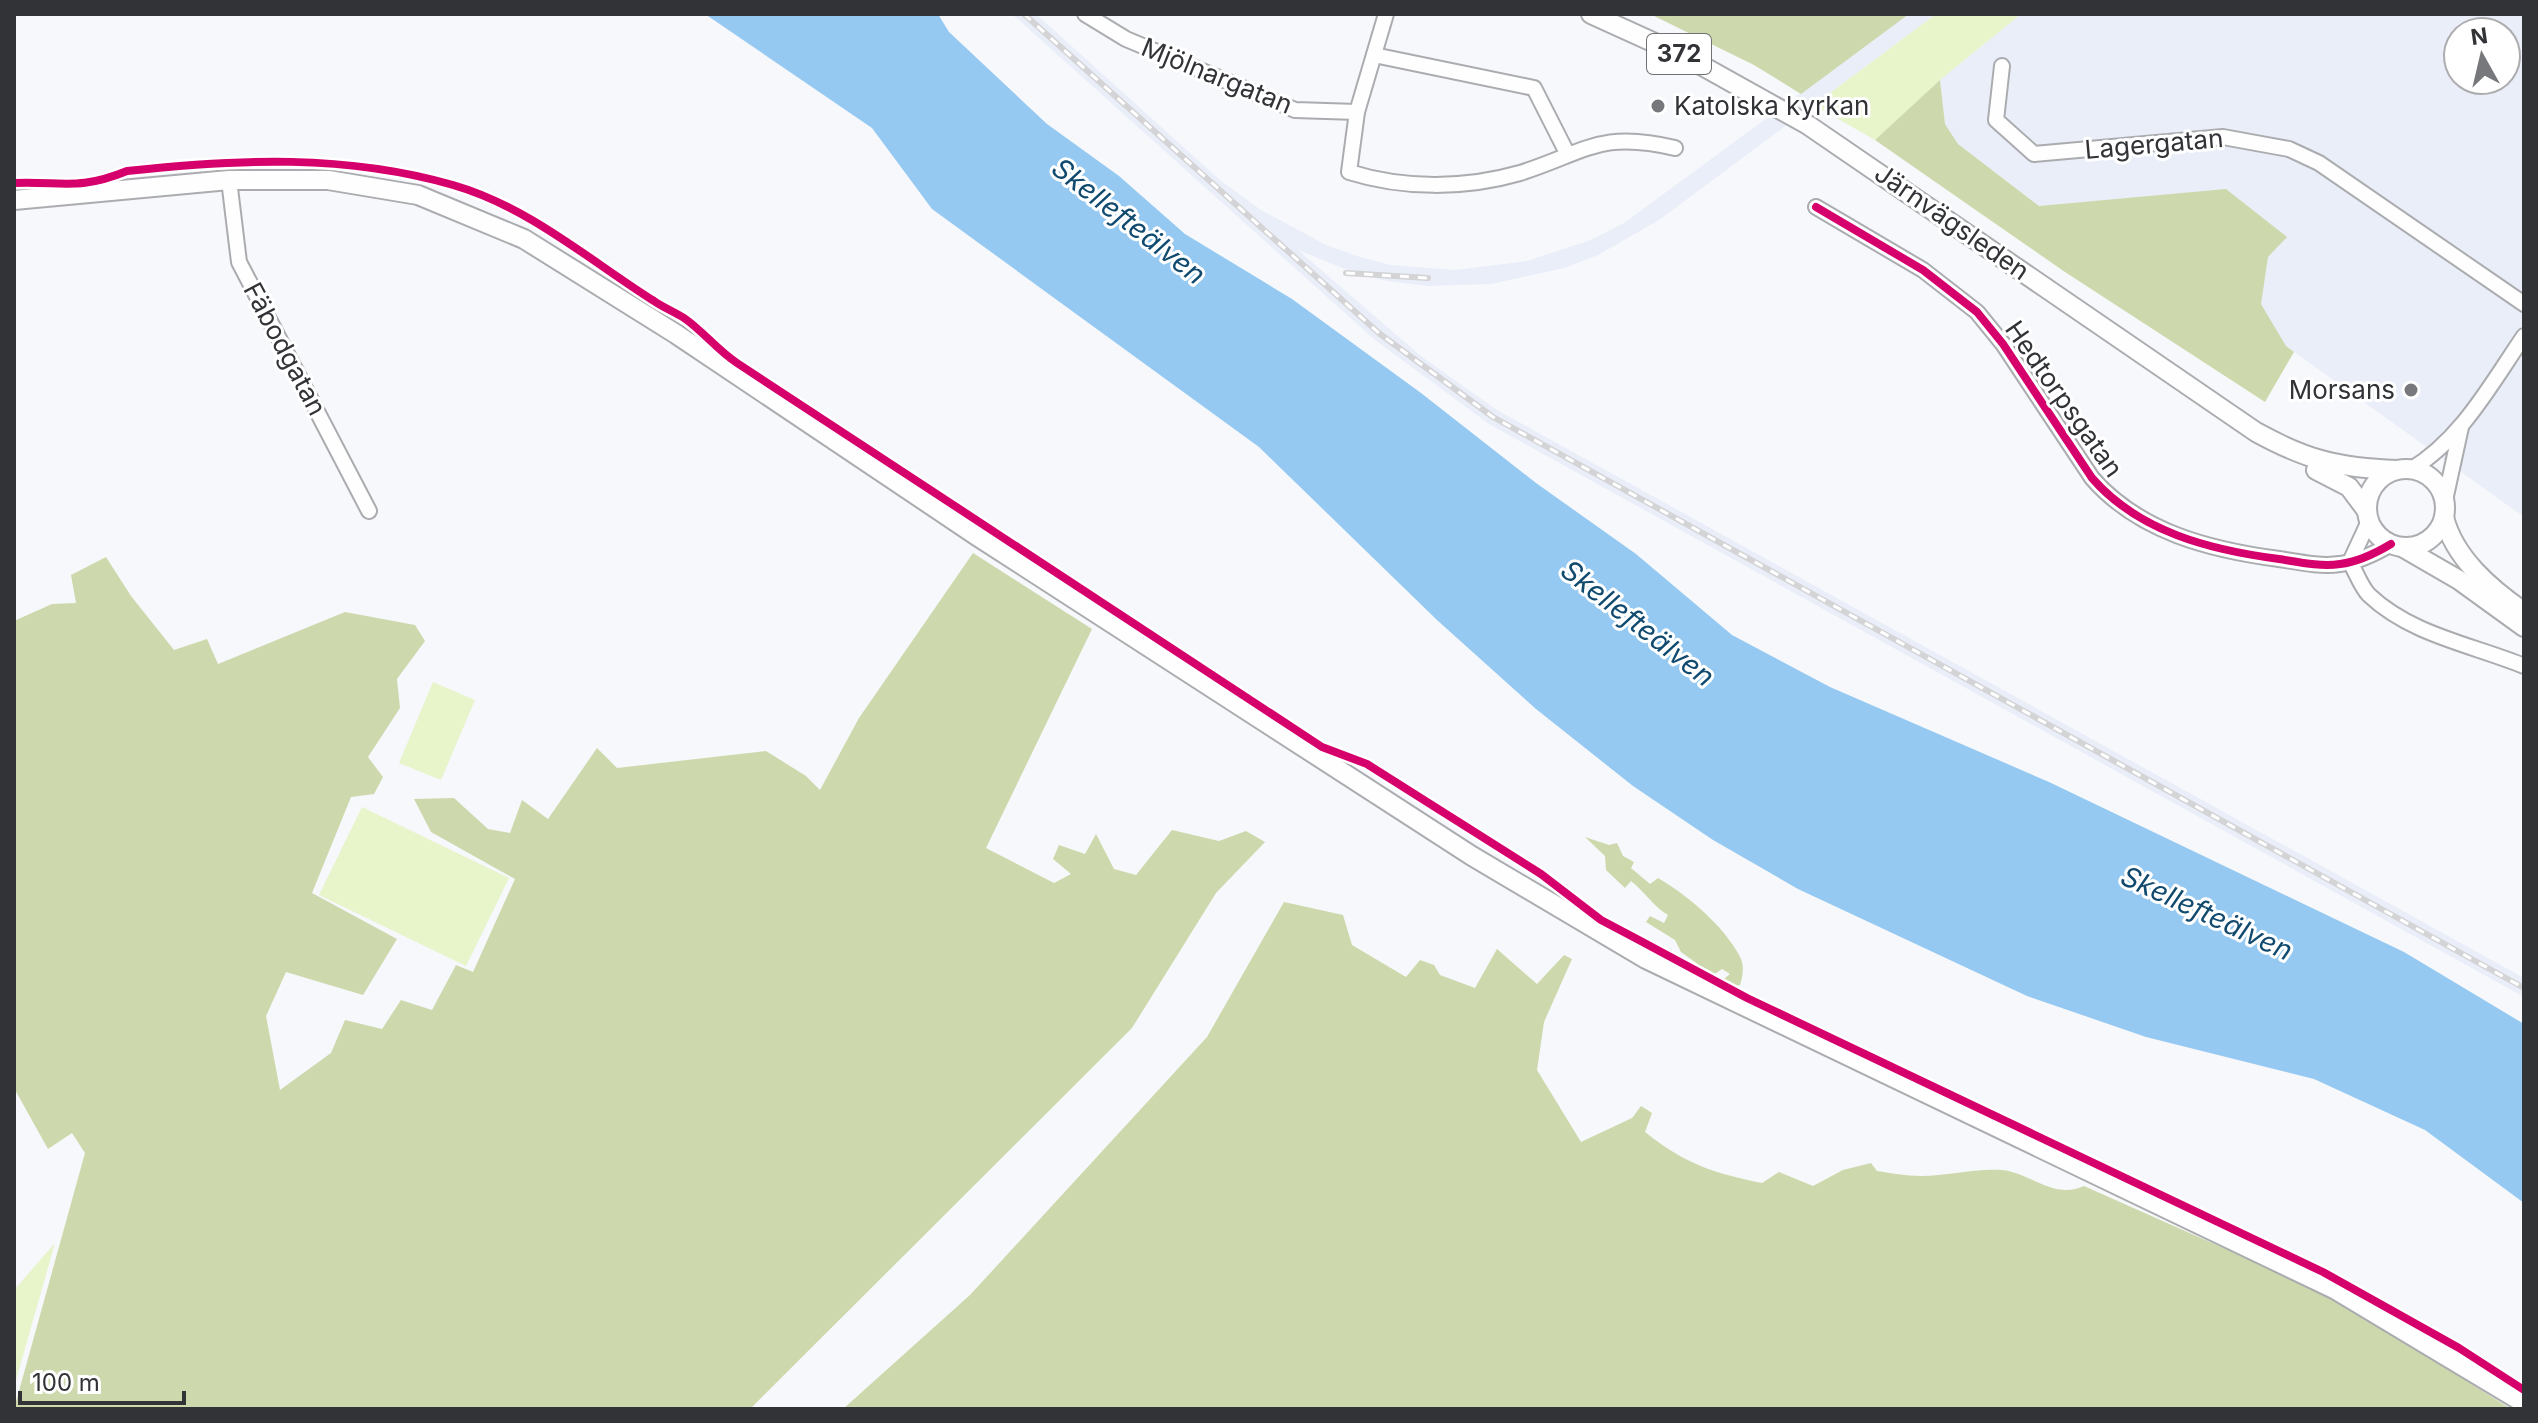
<svg xmlns="http://www.w3.org/2000/svg" width="2538" height="1423" viewBox="0 0 2538 1423" font-family="Inter,sans-serif">
  <style>
    .built { fill: #e9eef9; fill-rule: evenodd }
    .green { fill: #e8f4ca }
    .forest { fill: #cdd9ac }
    .water { fill: #95c9f1 }
    .lines { fill: none; stroke-linecap: round; stroke-linejoin: round }
    .minor-casing { stroke: #abacaf; stroke-width: 18 }
    .major-casing { stroke: #abacaf; stroke-width: 22 }
    .minor { stroke: #fefefe; stroke-width: 14 }
    .major { stroke: #fefefe; stroke-width: 18 }
    .rail-casing { stroke: #d4d4d6; stroke-width: 6 }
    .rail { stroke: #fff; stroke-width: 3; stroke-dasharray: 9; stroke-linecap: butt }
    .cycleway-casing { stroke: #fff; stroke-width: 13 }
    .cycleway { stroke: #d6006c; stroke-width: 8 }
    .poi-dot { fill: #76787c; stroke: #fff; stroke-width: 3 }
    .labels { text-anchor: middle; stroke-width: 6; stroke-linejoin: round; paint-order: stroke }
    .shield { fill: #fff; stroke: #6f7073; stroke-width: 2 }
    .shield-label { font-size: 24px; font-weight: bold; fill: #313337 }
    .street-label { font-size: 26px; fill: #313337; stroke: #fff }
    .poi-label { font-size: 26px; fill: #313337; stroke: #fff; text-anchor: start }
    .water-label { font-size: 28px; font-style: italic; fill: #114a6f; stroke: #fff }
  </style>
  <rect width="100%" height="100%" fill="#f6f8fb"/>
  <!-- built -->
  <g class="built">
    <path d="M1012,14H1036L1221,181L1261,210L1326,245L1360,257L1390,265L1455,270L1527,261L1591,240L1624,223L1909,14H1936L1659,220L1598,255L1564,268L1491,284L1427,286L1387,281L1355,273L1298,250L1422,357L1497,410L2524,978V997L1489,424L1375,340Z"/>
    <path d="M2021,14H2524V517L2286,346L2260,304L2268,257L2226,190L2039,206L1958,144L1945,124L1940,80ZM2458,32H2506V80H2458Z"/>
  </g>
  <!-- green -->
  <g class="green">
    <path d="M1936,14H2021L1940,80L1875,140L1814,105Z"/>
    <path d="M433,682L475,700L441,780L399,763Z"/>
    <path d="M362,807L509,878L466,966L319,895Z"/>
    <path d="M55,1243L14,1387V1290Z"/>
  </g>
  <!-- forest -->
  <g class="forest">
    <path d="M1650,14H1909L1801,94L1754,65Z"/>
    <path d="M1940,80L1945,124L1958,144L2039,206L2226,189L2287,237L2268,257L2261,304L2286,346L2294,352L2265,402L2065,272L1875,140Z"/>
    <path d="M973,553L1092,629L986,848L1054,883L1071,874L1053,859L1059,845L1085,854L1096,834L1114,869L1136,875L1172,830L1219,841L1246,831L1265,842L1216,893L1132,1028L750,1409H14L85,1153L72,1133L48,1149L14,1088V621L52,604L76,603L71,575L106,557L131,596L174,650L207,639L218,664L345,612L415,625L425,641L397,679L400,708L368,757L383,777L374,794L351,797L312,893L397,939L363,995L286,972L266,1016L280,1090L331,1053L345,1020L382,1029L401,1000L432,1010L456,965L473,972L515,879L431,832L414,799L454,798L488,829L510,833L522,800L548,819L597,748L617,768L766,751L806,776L820,790L859,718Z"/>
    <path d="M1585,837L1609,845L1617,843L1623,856L1634,862L1631,868L1650,884L1658,878C1686,894 1723,925 1739,955C1745,965 1743,975 1740,985L1733,987L1724,979L1730,974L1722,969L1713,975L1681,952L1675,940L1646,922L1650,916L1664,923L1668,915C1653,906 1645,892 1631,881L1625,888L1606,870L1605,856Z"/>
    <path d="M1284,902L1343,915L1352,945L1406,977L1420,960L1434,965L1440,975L1475,988L1497,949L1537,984L1564,955L1572,959L1544,1022L1537,1070L1581,1142L1632,1118L1641,1106L1652,1113L1645,1132C1685,1164 1713,1173 1762,1183L1779,1172L1813,1186L1843,1170L1871,1163L1877,1171C1891,1173 1906,1176 1921,1176C1947,1176 1975,1168 2002,1170C2031,1173 2054,1200 2084,1186L2329,1295L2511,1409H843L970,1295L1207,1037Z"/>
  </g>
  <!-- water -->
  <path class="water" d="M705,14H938L949,32L1047,124L1119,176L1185,234L1292,299L1421,393L1536,483L1636,554L1732,635L1830,687L2049,782L2404,952L2524,1024V1203L2425,1130L2314,1079L2146,1037L2027,996L1798,889L1713,840L1633,786L1536,709L1437,620L1259,447L932,209L872,128Z"/>
  <g class="lines">
    <!-- minor casing -->
    <g class="minor-casing">
      <g id="minor">
        <path d="M1085,14L1126,39L1295,110L1357,112"/>
        <path d="M1386,14L1357,112L1349,172C1403,189 1465,189 1520,173C1586,152 1600,130 1675,148"/>
        <path d="M1374,55L1534,88L1567,153"/>
        <path d="M2002,66L1996,120L2034,154L2223,137L2289,149L2319,163L2524,304"/>
        <path d="M229,180L239,262L369,511"/>
        <path d="M1816,207L1923,270L1977,312L2003,344L2092,478C2139,532 2210,550 2279,559C2298,562 2321,567 2340,564C2357,562 2376,553 2391,544"/>
        <path d="M2410,470C2461,440 2491,384 2524,336"/>
        <path d="M2444,505L2461,427"/>
        <path d="M2350,562C2356,572 2361,587 2369,595C2411,635 2473,645 2524,666"/>
        <path d="M2350,562L2369,521"/>
      </g>
    </g>
    <!-- major casing -->
    <g class="major-casing">
      <g id="major">
        <path d="M1591,14L1690,59L1808,125L2256,432C2307,460 2338,468 2397,470"/>
        <path d="M14,200L229,180H328L418,195L524,239L676,334L977,536L1472,856L1646,959L2336,1290L2524,1403"/>
        <circle cx="2406" cy="508" r="39"/>
        <path d="M2316,470L2349,487L2367,511"/>
        <path d="M2444,517C2454,558 2491,589 2524,612"/>
        <path d="M2402,547L2459,580L2524,627"/>
      </g>
    </g>
    <!-- minor -->
    <use href="#minor" class="minor"/>
    <!-- major -->
    <use href="#major" class="major"/>
    <!-- rail casing -->
    <g class="rail-casing">
      <g id="rail">
        <path d="M1024,14L1380,334L1493,417L2524,988"/>
        <path d="M1346,273L1428,278"/>
      </g>
    </g>
    <!-- rail -->
    <use href="#rail" class="rail"/>
    <!-- cycleway casing -->
    <g class="cycleway-casing">
      <g id="cycleway">
        <path d="M14,183C62,181 78,191 127,171C238,159 345,154 453,185C529,207 589,260 654,301C664,308 675,312 684,318C703,331 717,350 737,363C931,491 1127,618 1322,747L1367,764L1541,874L1601,920L1637,939L1747,998L2323,1272L2459,1348L2524,1390"/>
        <path d="M1816,207L1923,270L1977,312L2003,344L2092,478C2139,532 2210,550 2279,559C2298,562 2321,567 2340,564C2357,562 2376,553 2391,544"/>
      </g>
    </g>
    <!-- cycleway -->
    <use href="#cycleway" class="cycleway"/>
  </g>
  <!-- markers -->
  <g class="poi-dot">
    <circle cx="1658" cy="106" r="8"/>
    <circle cx="2411" cy="390" r="8"/>
  </g>
  <g class="labels">
    <!-- shield labels -->
    <rect class="shield" x="1647" y="34" width="64" height="40" rx="6"/>
    <g class="shield-label">
      <text x="1679" y="62">372</text>
    </g>
    <!-- street labels -->
    <g class="street-label">
      <text transform="translate(1217 76) rotate(22)" y="9">Mjölnargatan</text>
      <text transform="translate(2154 144) rotate(-5)" y="9">Lagergatan</text>
      <text transform="translate(1952 222) rotate(35)" y="9">Järnvägsleden</text>
      <text transform="translate(285 349) rotate(62)" y="9">Fäbodgatan</text>
      <text transform="translate(2064 399) rotate(55)" y="9">Hedtorpsgatan</text>
    </g>
    <!-- poi labels -->
    <g class="poi-label">
      <text x="1674" y="115">Katolska kyrkan</text>
      <text x="2395" y="399" text-anchor="end">Morsans</text>
    </g>
    <!-- water labels -->
    <g class="water-label">
      <text transform="translate(1129 221) rotate(38)" y="10">Skellefteälven</text>
      <text transform="translate(1638 623) rotate(38)" y="10">Skellefteälven</text>
      <text transform="translate(2207 913) rotate(25)" y="10">Skellefteälven</text>
    </g>
  </g>
  <!-- border -->
  <rect width="2538" height="1423" fill="none" stroke="#313337" stroke-width="32"/>
  <!-- north arrow -->
  <g transform="translate(2482 56) rotate(352)"><circle r="38" fill="#ffffff" stroke="#adadaf" stroke-width="2"/>
  <path d="M0-6L14 30L0 20L-14 30Z" fill="#76787c"/>
  <text y="-12" font-size="22" font-weight="bold" text-anchor="middle" fill="#313337">N</text>
  </g>
  <!-- scale -->
  <path d="M20 1391v12h164v-12" fill="none" stroke="#313337" stroke-width="4"/>
  <text x="32" y="1391" font-size="24" fill="#313337" stroke="#ffffff" stroke-width="6" paint-order="stroke">100 m</text>
</svg>
